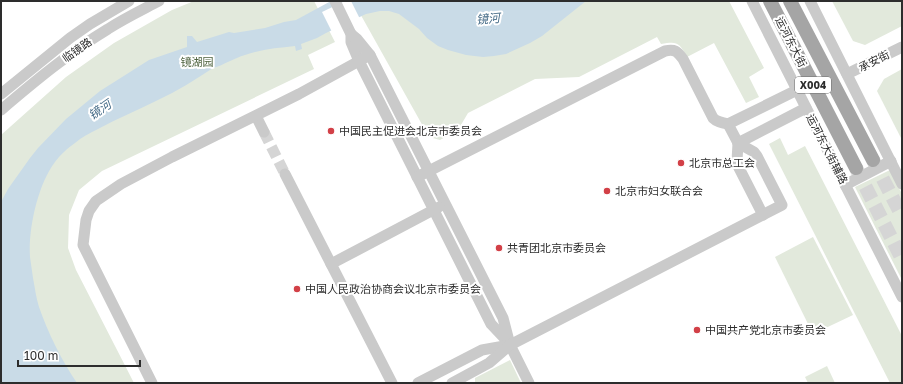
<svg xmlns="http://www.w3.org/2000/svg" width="903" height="384" viewBox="0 0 903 384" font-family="'Golos Text','Noto Sans SC',sans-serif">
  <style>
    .green { fill: #e2e9dc }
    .water { fill: #c9dbe7 }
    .pier { fill: #fff }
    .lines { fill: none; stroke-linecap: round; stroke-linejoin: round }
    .minor-tunnel { stroke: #d5d5d5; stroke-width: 11; stroke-dasharray: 11 5.5; stroke-linecap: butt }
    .major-tunnel { stroke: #d5d5d5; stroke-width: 14; stroke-dasharray: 14 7; stroke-linecap: butt }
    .minor { stroke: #cacaca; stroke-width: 11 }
    .major { stroke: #a5a5a5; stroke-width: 14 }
    .poi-dot { fill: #d24047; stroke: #fff; stroke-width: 1.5 }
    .labels { text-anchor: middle; stroke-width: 4; stroke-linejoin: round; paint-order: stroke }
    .shield { fill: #fff; stroke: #6c6c6c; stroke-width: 1 }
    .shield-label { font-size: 10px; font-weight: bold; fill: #2d2d2d }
    .street-label { font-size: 11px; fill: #2d2d2d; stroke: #fff }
    .park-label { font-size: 11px; fill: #4f633f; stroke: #fff }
    .poi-label { font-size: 11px; fill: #2d2d2d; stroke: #fff; text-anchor: start }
    .water-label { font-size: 12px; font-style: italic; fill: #446a86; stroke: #fff }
  </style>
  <rect width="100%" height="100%" fill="#fff"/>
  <!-- green -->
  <g class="green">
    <path d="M194,1H314L335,42L308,55L314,69L102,171L79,190L69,215L68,248L76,270L134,383H1V135L66,77L114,43L172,10Z"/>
    <path d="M353,1H729L764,68L749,77L759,97L746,103L714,43L687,57C679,42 677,41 661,44L657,37L579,77L535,79L468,113L458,130L440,140L429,137Z"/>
    <path d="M832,1H902V26L865,45L853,41Z"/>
    <path d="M902,69V140L877,91L884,79Z"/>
    <path d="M780,138L788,155L805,146L902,336V383H890L769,144Z"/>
    <path d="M890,170L902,194V280L855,187Z"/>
    <path d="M813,237L853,315L813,334L775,257Z"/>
    <path d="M510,360L521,383H475V378Z"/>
    <path d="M827,366L835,383H808L805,377Z"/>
  </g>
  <!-- water -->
  <path class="water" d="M331,1H586L542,36L530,43L506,54L494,56L483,57L466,55L448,50L438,46L427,38L419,29L399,14L389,11H380L366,14L326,33L317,38L301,44L302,49L296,51L295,46C278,48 261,49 245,55C234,58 224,65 213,68C195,80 177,91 158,100C138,110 118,118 98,129C90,133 82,137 75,143C68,148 60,155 55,162C38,184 28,229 30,257C31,264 32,271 33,278C35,288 36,298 39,307C48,333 62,361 77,383H1V202L8,189L30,158L38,148L66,119L100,91L149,60L187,47V36H192L197,42L229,32L234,33L265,28L284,22L296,20Z"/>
  <!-- pier -->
  <path class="pier" d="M345,1H351L360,19L332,32L322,12Z"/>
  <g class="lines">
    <!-- minor-tunnel -->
    <path class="minor-tunnel" d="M264,132L285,174"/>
    <!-- major-tunnel -->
    <g class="major-tunnel">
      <path d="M873,160L902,216"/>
      <path d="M856,168L902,259"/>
    </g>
    <!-- minor -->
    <g class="minor">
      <path d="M335,1L351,34V42L359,61L491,324L509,343"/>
      <path d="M752,1L902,297"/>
      <path d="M810,1L902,184"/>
      <path d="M351,34L357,39L370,55L503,318L510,345L529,383"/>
      <path d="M847,74L902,47"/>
      <path d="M1,94L70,38L90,24L129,1"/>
      <path d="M1,110C35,81 70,52 108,29C125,18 142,10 159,1"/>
      <path d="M256,116L264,132"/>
      <path d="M728,124L738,143L737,161L738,166L763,215"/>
      <path d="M738,143L806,108"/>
      <path d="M285,174L392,383"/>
      <path d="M417,177L665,51C675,49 677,51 683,59L713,118C717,122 722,123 728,124L797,90"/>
      <path d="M845,185L891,161"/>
      <path d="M331,264L439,207"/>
      <path d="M152,383L83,245L86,220L89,211L96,201L121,184L172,157L299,94L370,55"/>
      <path d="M418,383L482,350L510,345"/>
      <path d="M452,383L489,363L510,345L782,205L757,156L754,152L738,143"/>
    </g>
    <!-- major -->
    <g class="major">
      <path d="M770,1L856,168"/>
      <path d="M790,1L873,160"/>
    </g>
  </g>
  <!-- markers -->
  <g class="poi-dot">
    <circle cx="331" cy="131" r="4"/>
    <circle cx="681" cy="163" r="4"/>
    <circle cx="607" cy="191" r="4"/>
    <circle cx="499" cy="248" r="4"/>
    <circle cx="297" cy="289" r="4"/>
    <circle cx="697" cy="330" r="4"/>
  </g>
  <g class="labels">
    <!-- shield labels -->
    <rect class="shield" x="795" y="77" width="36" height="16" rx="3"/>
    <g class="shield-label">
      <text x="813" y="89">X004</text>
    </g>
    <!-- street labels -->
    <g class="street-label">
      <text transform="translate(791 42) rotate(63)" y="4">运河东大街</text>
      <text transform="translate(77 50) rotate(-35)" y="4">临镜路</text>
      <text transform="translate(874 61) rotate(-27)" y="4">承安街</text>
      <text transform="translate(827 149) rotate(63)" y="4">运河东大街辅路</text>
    </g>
    <!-- park labels -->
    <g class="park-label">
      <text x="197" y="66">镜湖园</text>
    </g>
    <!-- poi labels -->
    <g class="poi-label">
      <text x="339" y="135">中国民主促进会北京市委员会</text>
      <text x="689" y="167">北京市总工会</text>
      <text x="615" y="195">北京市妇女联合会</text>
      <text x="507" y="252">共青团北京市委员会</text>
      <text x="305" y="293">中国人民政治协商会议北京市委员会</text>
      <text x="705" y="334">中国共产党北京市委员会</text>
    </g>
    <!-- water labels -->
    <g class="water-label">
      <text transform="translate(488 19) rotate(-5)" y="4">镜河</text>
      <text transform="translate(100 110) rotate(-34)" y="4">镜河</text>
    </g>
  </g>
  <!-- border -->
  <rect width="903" height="384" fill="none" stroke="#2d2d2d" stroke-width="4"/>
  <!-- scale -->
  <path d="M18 360v6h122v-6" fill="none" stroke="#2d2d2d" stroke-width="2"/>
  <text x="24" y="360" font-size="12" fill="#2d2d2d" stroke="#ffffff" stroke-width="3" paint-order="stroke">100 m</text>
</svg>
